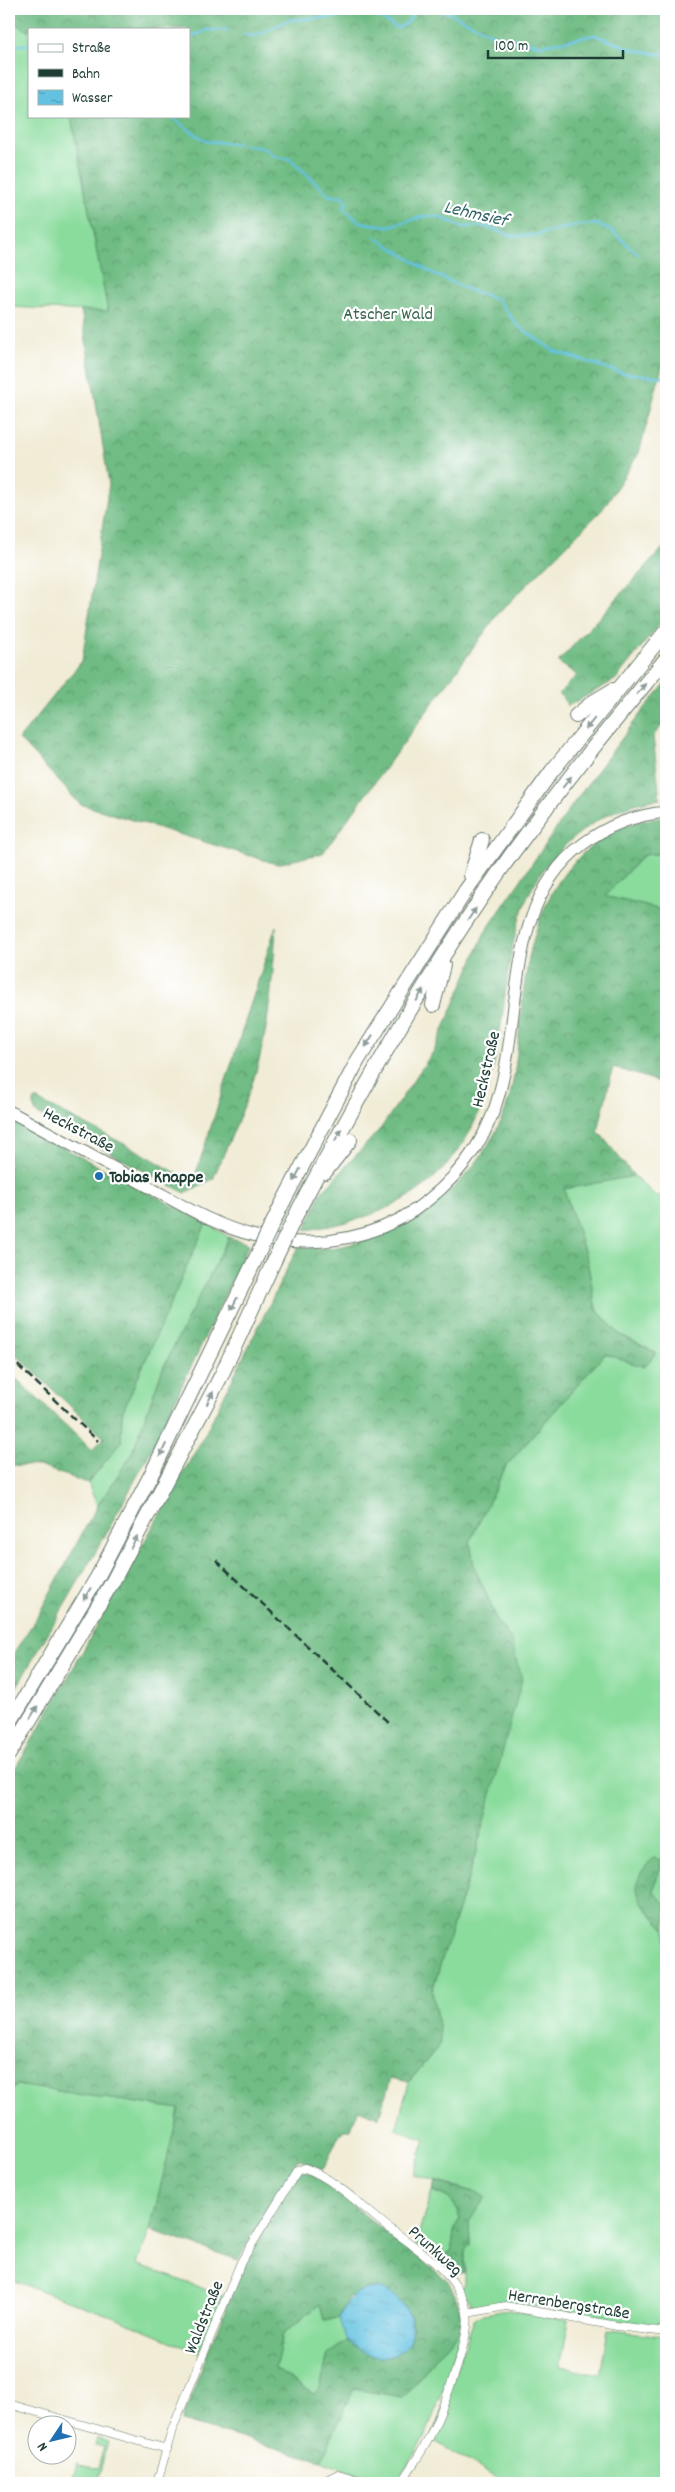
<svg xmlns="http://www.w3.org/2000/svg" width="675" height="2492" viewBox="0 0 675 2492" font-family="Dekko,sans-serif">
  <style>
    .grass { fill: #8adc9d; stroke: #548c68 }
    .forest { fill: url(#forest-crowns); stroke: #477c5c; fill-rule: evenodd }
    .water { fill: url(#water-ripples); stroke: #41808a }
    .lines { fill: none; stroke-linecap: round; stroke-linejoin: round }
    .stream { stroke: #63c2e1; stroke-width: 2.5 }
    .minor-casing { stroke: #687a6d; stroke-width: 9 }
    .secondary-casing { stroke: #687a6d; stroke-width: 13 }
    .motorway-casing { stroke: #687a6d; stroke-width: 16 }
    .minor { stroke: #fff; stroke-width: 8 }
    .secondary { stroke: #fff; stroke-width: 11 }
    .motorway { stroke: #fff; stroke-width: 14 }
    .rail { stroke: #1f3d34; stroke-width: 2.5; stroke-dasharray: 8 4; stroke-linecap: butt }
    .motorway-bridge-casing { stroke: #687a6d; stroke-width: 16; stroke-linecap: butt }
    .motorway-bridge { stroke: #fff; stroke-width: 14 }
    .oneway { fill: #8f9e9a }
    .poi-dot { fill: #1f6fb2; stroke: #fff; stroke-width: 2 }
    .labels { text-anchor: middle; stroke-width: 4.5; stroke-linejoin: round; paint-order: stroke }
    .park-label { font-size: 18px; fill: #3a654e; stroke: #fff }
    .street-label { font-size: 18px; fill: #1f3d34; stroke: #fff }
    .poi-label { font-size: 18px; font-weight: bold; fill: #1f3d34; stroke: #fff; text-anchor: start }
    .water-label { font-size: 19px; font-style: italic; fill: #336568; stroke: #fff }
  </style>
  <defs>
    <pattern id="forest-crowns" width="20" height="18" patternUnits="userSpaceOnUse" patternTransform="scale(1.25)"><rect width="20" height="18" fill="#6fbc84"/><path d="M2 6a3 3 0 1 1 6 0M12 15a3 3 0 1 1 6 0" fill="none" stroke="#5b9a6d"/></pattern>
    <pattern id="water-ripples" width="26" height="14" patternUnits="userSpaceOnUse" patternTransform="scale(1.25)"><rect width="26" height="14" fill="#63c2e1"/><path d="M2 4q2-2 4 0t4 0M15 11q2-2 4 0t4 0" fill="none" stroke="#519fb7"/></pattern>
  </defs>
  <rect width="100%" height="100%" fill="#fff"/>
  <filter id="ink" filterUnits="userSpaceOnUse"><feTurbulence type="fractalNoise" baseFrequency=".02" numOctaves="2"/><feDisplacementMap in="SourceGraphic" scale="10" xChannelSelector="R" yChannelSelector="G"/><feConvolveMatrix kernelMatrix="1 2 1 2 8 2 1 2 1" color-interpolation-filters="sRGB"/></filter>
  <filter id="wash" filterUnits="userSpaceOnUse"><feTurbulence type="fractalNoise" baseFrequency=".0096" numOctaves="4" result="noise"/><feDisplacementMap in="SourceGraphic" scale="20" xChannelSelector="R" yChannelSelector="G"/><feGaussianBlur stdDeviation="1.12" result="paint"/><feColorMatrix in="noise" values="0 0 0 0 0 0 0 0 0 0 0 0 0 0 0 0 0 1.4 0 .05"/><feComposite in="paint" operator="in"/></filter>
  <g filter="url(#wash)">
    <rect width="100%" height="100%" fill="#f1ecd6"/>
    <!-- grass -->
    <g class="grass">
      <path d="M9,18L29,32V116H71L108,312L9,307Z"/>
      <path d="M666,853V911L604,896L644,855Z"/>
      <path d="M634,1176L655,1195L666,1198V1327L664,1332L666,1336V1369L659,1374L666,1377V1904L653,1891L662,1860L646,1909L666,1930V2327C614,2322 562,2309 510,2303C497,2302 484,2310 472,2305L462,2290L465,2283V2250L470,2244L469,2221L479,2193L413,2175L425,2140L396,2130L409,2082L441,2043L432,1991L472,1866L493,1786L510,1638L499,1624L474,1566L470,1541L506,1466L605,1354L644,1367L655,1352L619,1334L596,1309L587,1260L564,1189Z"/>
      <path d="M206,1223L229,1237L163,1368L131,1456L97,1506L88,1483L121,1442L122,1413Z"/>
      <path d="M16,2085L180,2109L150,2230L137,2264L223,2296L199,2353L108,2315L9,2279V2095Z"/>
      <path d="M432,2191C451,2198 454,2200 460,2219L455,2227L451,2252L442,2254L435,2258L415,2244Z"/>
      <path d="M320,2304L324,2320L339,2318L347,2341L328,2354L320,2388L314,2394L275,2369L283,2334Z"/>
      <path d="M508,2310L569,2320L560,2367L600,2375L608,2330L666,2336V2483H505L431,2439L474,2320L483,2314Z"/>
      <path d="M462,2327L443,2391L425,2437L396,2483H381L321,2461L354,2389L403,2397Z"/>
      <path d="M97,2438L108,2441L97,2483L81,2481L79,2483L72,2481L77,2462L78,2466L98,2468L104,2447L95,2445Z"/>
    </g>
    <!-- forest -->
    <g class="forest">
      <path d="M9,9H666V352L639,453L602,510L498,614L323,853L277,864L80,804L19,739L82,661L109,484L81,310L108,311L71,116H189V29H29V32L9,18Z"/>
      <path d="M666,545V616L615,680L568,706L559,693L577,675L558,662Z"/>
      <path d="M666,683V721L653,736L660,799C630,803 605,813 581,832C503,889 513,970 496,1054C474,1165 416,1215 305,1230L321,1193L381,1128L435,1049L484,934L577,798L644,709Z"/>
      <path d="M666,818V853L643,855L605,896L666,911V1084L613,1067L598,1131L634,1176L564,1189L587,1260L596,1309L619,1334L656,1353L644,1367L605,1354L506,1466L470,1541L474,1566L499,1624L510,1638L522,1679L472,1866L432,1991L441,2043L409,2082L391,2078L379,2117L358,2109L351,2130H344L339,2135L324,2168L321,2170L298,2159L238,2260L150,2230L179,2109L16,2085L9,2095V1778L40,1727L205,1434L298,1247C309,1247 321,1249 332,1248C406,1236 470,1189 501,1121C516,1088 517,1049 521,1013C527,951 540,885 593,845C612,830 641,817 666,818Z"/>
      <path d="M276,926C273,978 269,1034 252,1084C241,1116 226,1148 213,1179L185,1193L36,1113L33,1105L35,1099L142,1153L183,1177L196,1173Z"/>
      <path d="M9,1119L206,1223L122,1413L121,1442L88,1483L39,1466L9,1465V1372L92,1450L104,1438L9,1348Z"/>
      <path d="M229,1237L249,1244L153,1447L102,1541L9,1700V1660L36,1619L97,1506L131,1456L163,1368Z"/>
      <path d="M654,1858L663,1860L653,1891L666,1904V1930C642,1905 621,1887 654,1858Z"/>
      <path d="M305,2171L314,2175L448,2281C456,2296 462,2309 462,2327L403,2397L354,2389L321,2461L182,2421L209,2348L245,2264L299,2173ZM349,2296L409,2313C417,2329 414,2343 397,2352C394,2354 390,2357 387,2357C371,2357 359,2350 347,2341L328,2354L320,2388L314,2394L275,2369L283,2334L320,2304L324,2320L339,2318Z"/>
      <path d="M435,2182L479,2193L486,2197L469,2221L470,2244L465,2251L464,2274L449,2271L435,2258L451,2252L455,2227L460,2219C454,2200 451,2198 432,2191Z"/>
    </g>
    <!-- water -->
    <path class="water" d="M375,2288C387,2289 392,2293 400,2302C433,2336 393,2374 359,2349C355,2346 349,2344 347,2340C343,2333 341,2325 339,2318C348,2299 353,2290 375,2288Z"/>
    <g class="lines">
      <!-- stream -->
      <g class="stream">
        <path d="M436,9L450,13L496,36L542,45L595,35L634,50L666,55"/>
        <path d="M243,34L256,36L288,20L350,16C367,7 381,19 397,28L406,24L417,9"/>
        <path d="M189,38L207,30H228"/>
        <path d="M9,48L18,45H29"/>
        <path d="M170,116L205,141L239,144"/>
        <path d="M245,145L267,149L273,156L290,159L330,196H344L347,202L343,208L358,221L370,224L389,226L426,216L440,217L462,227L482,226L514,236L536,235L577,225L597,224L612,231L638,254"/>
        <path d="M375,237L432,273L469,290L497,299L518,326L554,351L622,373L663,377"/>
      </g>
    </g>
  </g>
  <g filter="url(#ink)">
    <g class="lines">
      <!-- minor casing -->
      <g class="minor-casing">
        <g id="minor">
          <path d="M467,2313L506,2306L617,2326L666,2332"/>
          <path d="M9,2404L167,2449"/>
          <path d="M157,2483L172,2430L241,2262L297,2171L305,2168C335,2179 362,2207 388,2227C414,2247 448,2267 462,2297C466,2306 469,2317 467,2327C463,2355 442,2412 429,2438C421,2454 410,2468 401,2483"/>
          <path d="M321,2483L338,2474L368,2483"/>
        </g>
      </g>
      <!-- secondary casing -->
      <g class="secondary-casing">
        <path id="secondary" d="M9,1111C55,1136 101,1161 147,1186C182,1205 217,1227 256,1236C304,1248 356,1242 400,1219C439,1197 474,1160 491,1118C527,1030 498,908 583,844C608,825 635,815 666,812"/>
      </g>
      <!-- motorway casing -->
      <g class="motorway-casing">
        <g id="motorway">
          <path d="M576,716L593,702L613,690"/>
          <path d="M471,875L482,840"/>
          <path d="M433,1005L443,965"/>
          <path d="M325,1172L350,1140"/>
          <path d="M281,1206L358,1060L466,890L552,771L666,631"/>
          <path d="M299,1209C363,1088 431,967 511,855C560,788 612,723 666,659"/>
          <path d="M9,1724L98,1576L153,1471L255,1260"/>
          <path d="M9,1754L113,1581L221,1376L274,1261"/>
        </g>
      </g>
      <!-- minor -->
      <use href="#minor" class="minor"/>
      <!-- secondary -->
      <use href="#secondary" class="secondary"/>
      <!-- motorway -->
      <use href="#motorway" class="motorway"/>
      <!-- rail -->
      <g class="rail">
        <path d="M9,1357L98,1441"/>
        <path d="M216,1560L389,1723"/>
      </g>
      <!-- motorway-bridge casing -->
      <g class="motorway-bridge-casing">
        <g id="motorway-bridge">
          <path d="M255,1260L281,1206"/>
          <path d="M274,1261L299,1209"/>
        </g>
      </g>
      <!-- motorway-bridge -->
      <use href="#motorway-bridge" class="motorway-bridge"/>
    </g>
    <!-- one-way arrows -->
    <defs><path id="oneway-solid" d="M-6-.8H1V-3.2L6.5 0L1 3.2V.8H-6Z" transform="scale(1.25)"/></defs>
    <g class="oneway">
      <use href="#oneway-solid" transform="translate(641 689) rotate(-50)"/>
      <use href="#oneway-solid" transform="translate(590 724) rotate(129)"/>
      <use href="#oneway-solid" transform="translate(567 782) rotate(-52)"/>
      <use href="#oneway-solid" transform="translate(472 914) rotate(-56)"/>
      <use href="#oneway-solid" transform="translate(420 995) rotate(-59)"/>
      <use href="#oneway-solid" transform="translate(369 1041) rotate(122)"/>
      <use href="#oneway-solid" transform="translate(338 1135) rotate(-62)"/>
      <use href="#oneway-solid" transform="translate(297 1175) rotate(117)"/>
      <use href="#oneway-solid" transform="translate(234 1304) rotate(116)"/>
      <use href="#oneway-solid" transform="translate(210 1398) rotate(-63)"/>
      <use href="#oneway-solid" transform="translate(163 1450) rotate(116)"/>
      <use href="#oneway-solid" transform="translate(134 1542) rotate(-62)"/>
      <use href="#oneway-solid" transform="translate(87 1594) rotate(121)"/>
      <use href="#oneway-solid" transform="translate(34 1712) rotate(-59)"/>
    </g>
  </g>
  <!-- markers -->
  <circle class="poi-dot" cx="99" cy="1176" r="5"/>
  <g class="labels">
    <!-- park labels -->
    <g class="park-label">
      <text x="388" y="319">Atscher Wald</text>
    </g>
    <!-- street labels -->
    <g class="street-label">
      <text transform="translate(485 1069) rotate(-77)" y="6">Heckstraße</text>
      <text transform="translate(79 1129) rotate(28)" y="6">Heckstraße</text>
      <text transform="translate(436 2250) rotate(42)" y="6">Prunkweg</text>
      <text transform="translate(569 2303) rotate(9)" y="6">Herrenbergstraße</text>
      <text transform="translate(203 2317) rotate(-68)" y="6">Waldstraße</text>
    </g>
    <!-- poi labels -->
    <g class="poi-label">
      <text x="109" y="1182">Tobias Knappe</text>
    </g>
    <!-- water labels -->
    <g class="water-label">
      <text transform="translate(476 212) rotate(13)" y="7">Lehmsief</text>
    </g>
  </g>
  <!-- margin -->
  <rect width="675" height="2492" fill="none" stroke="#fff" stroke-width="30"/>
  <!-- legend -->
  <rect x="28" y="28" width="162" height="90" fill="#ffffff" stroke="#a5b1ae"/>
  <rect x="38" y="44" width="25" height="8" fill="#ffffff" stroke="#a5b1ae"/>
  <text x="72" y="52" font-size="15" fill="#1f3d34">Straße</text>
  <rect x="38" y="69" width="25" height="8" fill="#1f3d34" stroke="#a5b1ae"/>
  <text x="72" y="78" font-size="15" fill="#1f3d34">Bahn</text>
  <rect x="38" y="90" width="25" height="15" fill="url(#water-ripples)" stroke="#a5b1ae"/>
  <text x="72" y="102" font-size="15" fill="#1f3d34">Wasser</text>
  <!-- north arrow -->
  <g transform="translate(52 2440) rotate(235)"><circle r="24" fill="#ffffff" stroke="#a5b1ae"/>
  <path d="M0-4L9 19L0 12L-9 19Z" fill="#1f6fb2"/>
  <text y="-8" font-size="14" font-weight="bold" text-anchor="middle" fill="#1f3d34">N</text>
  </g>
  <!-- scale -->
  <path d="M488 50v8h135v-8" fill="none" stroke="#1f3d34" stroke-width="2.5"/>
  <text x="495" y="50" font-size="15" fill="#1f3d34" stroke="#ffffff" stroke-width="4" paint-order="stroke">100 m</text>
</svg>
